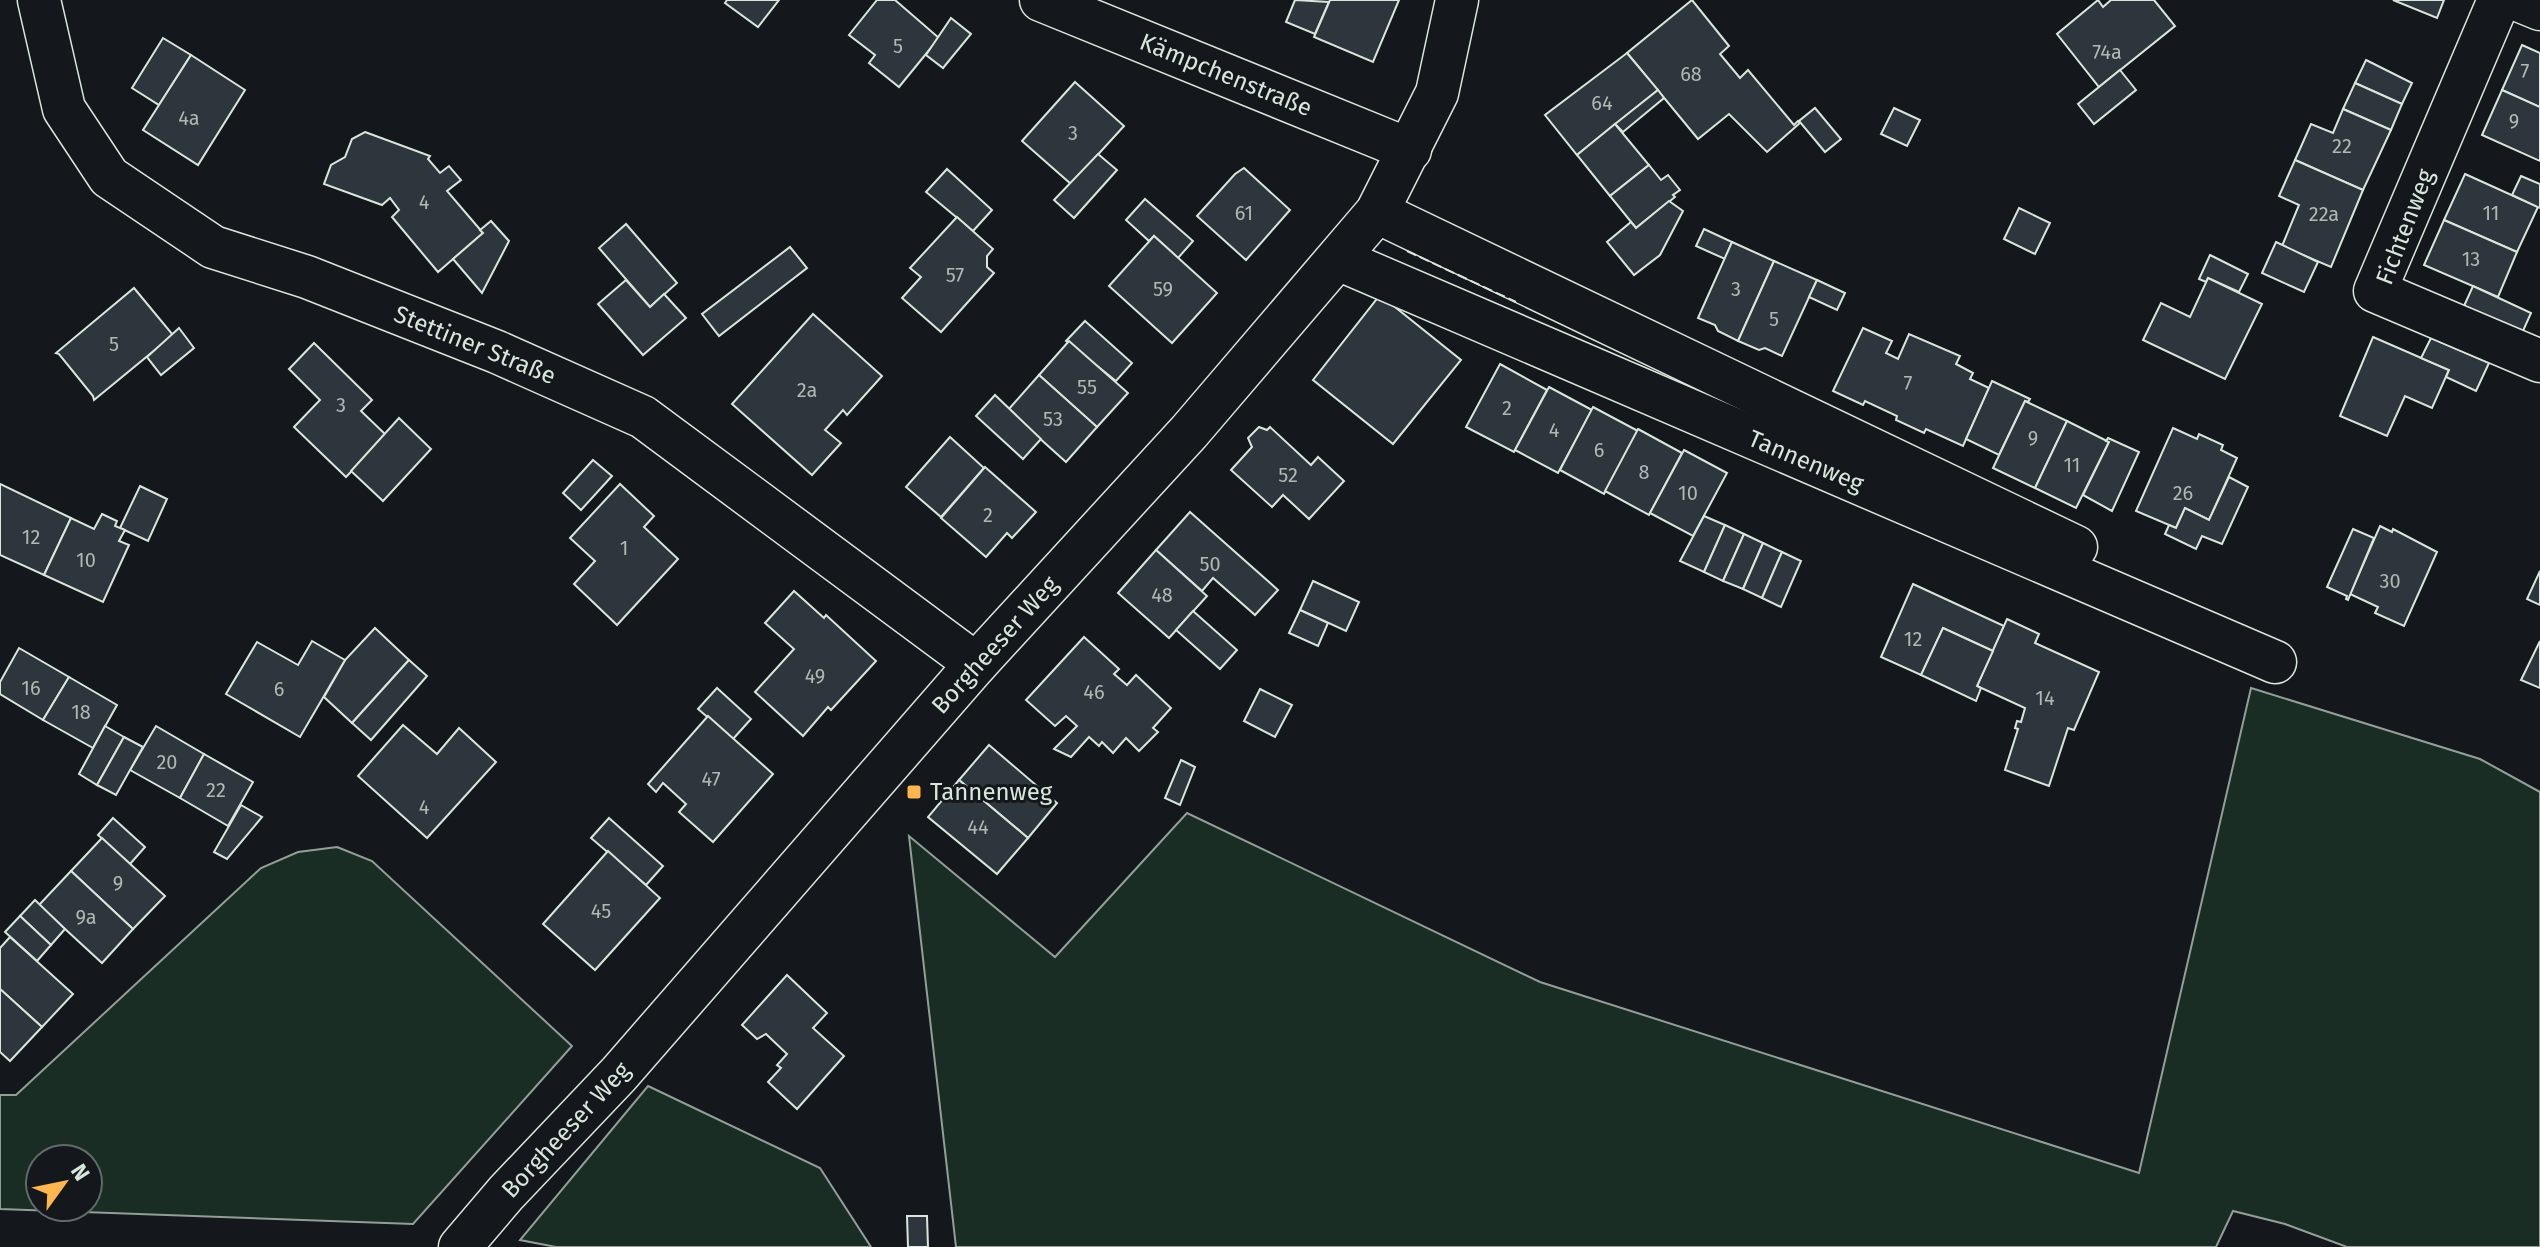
<svg xmlns="http://www.w3.org/2000/svg" width="2540" height="1247" viewBox="0 0 2540 1247" font-family="'Fira Sans',sans-serif">
  <style>
    .green { fill: #1a2d24; stroke: #939e99; stroke-width: 2; fill-rule: evenodd }
    .building { fill: #2c363c; stroke: #d8e6dc; stroke-width: 2 }
    .lines { fill: none; stroke-linecap: round; stroke-linejoin: round }
    .street-casing { stroke: #d8e6dc; stroke-width: 45 }
    .street { stroke: #14181c; stroke-width: 42 }
    .fence { stroke: #d8e6dc; stroke-width: 2; stroke-dasharray: 10 4; stroke-linecap: butt }
    .poi-dot { fill: #ffb74d; stroke: #14181c; stroke-width: 3 }
    .labels { text-anchor: middle; stroke-width: 6; stroke-linejoin: round; paint-order: stroke }
    .number-label { font-size: 20px; fill: #adbab4 }
    .street-label { font-size: 24px; fill: #d8e6dc; stroke: #14181c }
    .poi-label { font-size: 24px; fill: #d8e6dc; stroke: #14181c; text-anchor: start }
  </style>
  <rect width="100%" height="100%" fill="#14181c"/>
  <!-- green -->
  <g class="green">
    <path d="M2251,688L2480,759L2540,792V1247H2347L2285,1224L2233,1211L2216,1247H956L909,836L1055,957L1187,813L1540,982L2139,1173Z"/>
    <path d="M337,847L372,861L572,1046L413,1224L0,1209V1095H16L261,868L298,852ZM40,1159H88V1207H40Z"/>
    <path d="M648,1086L820,1168L871,1247H556L520,1240Z"/>
  </g>
  <!-- building -->
  <g class="building">
    <path d="M727,0H779L758,27L725,3Z"/>
    <path d="M877,0H895L939,38L899,87L869,63L875,55L849,35Z"/>
    <path d="M1295,0L1329,2L1315,34L1286,22Z"/>
    <path d="M1330,0H1399L1373,62L1314,37Z"/>
    <path d="M1692,0L1729,46L1720,54L1740,78L1748,70L1794,125L1798,121L1800,123L1767,152L1729,114L1698,139L1627,53Z"/>
    <path d="M2098,0L2103,7L2111,0H2154L2175,26L2099,87L2057,34Z"/>
    <path d="M2393,0H2444L2437,18Z"/>
    <path d="M951,18L971,34L943,68L926,55Z"/>
    <path d="M163,38L191,55L159,105L132,88Z"/>
    <path d="M2522,45L2540,53V107L2502,90Z"/>
    <path d="M1627,53L1658,90L1577,155L1545,115Z"/>
    <path d="M191,55L245,90L198,165L143,130Z"/>
    <path d="M2366,60L2412,83L2402,104L2355,83Z"/>
    <path d="M2120,70L2136,90L2094,124L2078,104Z"/>
    <path d="M1075,82L1124,126L1071,184L1022,141Z"/>
    <path d="M2355,83L2402,104L2391,130L2343,109Z"/>
    <path d="M1658,90L1664,98L1623,132L1615,124Z"/>
    <path d="M2502,90L2540,107V161L2482,135Z"/>
    <path d="M1815,108L1841,139L1825,152L1799,121Z"/>
    <path d="M1894,108L1920,120L1907,146L1881,134Z"/>
    <path d="M2343,109L2391,130L2363,190L2295,160L2311,124L2333,133Z"/>
    <path d="M1615,124L1649,165L1610,196L1577,155Z"/>
    <path d="M365,132L430,156L428,159L440,173L449,166L461,180L447,191L483,233L438,272L392,217L399,210L390,198L382,205L324,184L331,165L345,157L352,139Z"/>
    <path d="M1098,154L1117,170L1074,218L1054,200Z"/>
    <path d="M2295,160L2363,190L2331,267L2282,246L2299,205L2279,196Z"/>
    <path d="M1649,165L1661,180L1668,175L1680,190L1673,195L1675,197L1636,228L1610,196Z"/>
    <path d="M1244,168L1290,210L1246,260L1197,216L1235,174Z"/>
    <path d="M947,169L992,210L973,231L926,192Z"/>
    <path d="M2465,174L2538,207L2517,252L2444,220Z"/>
    <path d="M2521,176L2540,184V208L2512,195Z"/>
    <path d="M1145,199L1193,241L1178,258L1154,236L1149,241L1126,220Z"/>
    <path d="M1669,201L1683,211L1660,255L1634,275L1607,242L1631,222L1636,228Z"/>
    <path d="M2019,208L2050,223L2035,254L2004,239Z"/>
    <path d="M957,217L993,249L987,256V267L994,273L941,332L902,298L921,277L910,268Z"/>
    <path d="M2444,220L2517,252L2498,297L2424,265Z"/>
    <path d="M491,221L509,241L482,293L453,259L483,233L480,230Z"/>
    <path d="M626,224L677,283L650,307L599,248Z"/>
    <path d="M1704,229L1732,242L1725,259L1696,246Z"/>
    <path d="M1154,236L1217,293L1172,343L1109,286Z"/>
    <path d="M1732,242L1774,261L1738,341L1718,331L1715,325L1698,318Z"/>
    <path d="M2276,242L2318,262L2304,292L2262,273Z"/>
    <path d="M790,247L807,268L719,336L702,314Z"/>
    <path d="M2210,255L2248,274L2239,292L2208,278L2206,282L2199,279Z"/>
    <path d="M1774,261L1817,280L1782,356L1765,348L1759,350L1738,341Z"/>
    <path d="M2208,278L2262,304L2225,379L2143,340L2161,303L2190,317Z"/>
    <path d="M626,280L650,307L664,294L686,318L643,355L598,304Z"/>
    <path d="M1817,280L1845,293L1837,310L1809,297Z"/>
    <path d="M2473,286L2531,313L2523,331L2464,306Z"/>
    <path d="M134,288L173,335L94,400L93,396L59,354L56,353Z"/>
    <path d="M1380,295L1461,360L1393,444L1313,380Z"/>
    <path d="M813,314L882,376L847,415L843,410L825,430L841,443L812,475L732,404Z"/>
    <path d="M1085,321L1132,363L1116,381L1066,341Z"/>
    <path d="M179,328L194,348L161,375L147,357Z"/>
    <path d="M1863,328L1892,341L1886,353L1898,359L1909,334L1960,356L1956,364L1973,373L1970,379L1989,388L1963,446L1926,429L1924,433L1896,420L1897,416L1865,401L1863,405L1833,391Z"/>
    <path d="M2373,337L2449,370L2432,408L2405,396L2387,436L2340,416Z"/>
    <path d="M2431,338L2489,363L2476,391L2446,377L2449,370L2421,358Z"/>
    <path d="M1069,341L1128,393L1097,427L1039,375Z"/>
    <path d="M314,343L372,400L361,411L386,435L346,477L294,427L320,400L289,369Z"/>
    <path d="M1500,364L1547,390L1514,452L1466,427Z"/>
    <path d="M1039,375L1097,427L1066,462L1008,410Z"/>
    <path d="M1992,381L2030,399L2028,402L2025,401L1999,455L1966,439Z"/>
    <path d="M1549,387L1592,410L1558,473L1515,450Z"/>
    <path d="M995,395L1041,439L1023,459L976,416Z"/>
    <path d="M2025,401L2067,421L2035,488L1993,468Z"/>
    <path d="M1593,407L1638,431L1604,494L1560,470Z"/>
    <path d="M399,418L431,449L383,501L351,471Z"/>
    <path d="M2067,421L2109,442L2076,508L2035,488Z"/>
    <path d="M1259,427L1267,430L1270,427L1311,465L1318,457L1344,481L1309,519L1283,495L1272,507L1231,470L1252,447L1248,438Z"/>
    <path d="M2173,428L2197,439L2199,434L2223,445L2221,450L2237,458L2209,520L2185,508L2176,528L2136,511Z"/>
    <path d="M1638,429L1682,453L1649,515L1605,491Z"/>
    <path d="M950,437L984,468L941,517L906,487Z"/>
    <path d="M2108,438L2139,452L2112,511L2083,495L2109,442L2106,441Z"/>
    <path d="M1684,450L1727,473L1693,536L1650,513Z"/>
    <path d="M593,460L612,476L581,510L563,493Z"/>
    <path d="M985,467L1036,512L1012,538L1007,533L986,557L941,518Z"/>
    <path d="M2229,477L2248,487L2222,544L2202,536L2196,549L2165,534L2169,525L2176,528L2185,508L2209,520Z"/>
    <path d="M0,484L71,518L44,575L0,555Z"/>
    <path d="M620,484L654,516L644,527L678,559L617,625L574,584L595,561L570,538Z"/>
    <path d="M140,486L167,499L148,541L120,528Z"/>
    <path d="M1190,512L1278,590L1255,615L1213,578L1202,591L1156,550Z"/>
    <path d="M102,514L117,521L115,526L125,530L119,541L129,545L103,602L44,575L71,518L94,529Z"/>
    <path d="M1704,516L1725,525L1704,572L1680,561Z"/>
    <path d="M1725,525L1744,534L1723,581L1704,572Z"/>
    <path d="M2380,526L2392,532L2393,529L2437,552L2404,626L2375,613L2378,607L2350,594Z"/>
    <path d="M2353,529L2374,538L2348,600L2346,599L2347,596L2327,587Z"/>
    <path d="M1744,534L1763,543L1743,589L1723,581Z"/>
    <path d="M1763,543L1782,552L1762,598L1743,589Z"/>
    <path d="M1156,550L1207,596L1169,638L1118,593Z"/>
    <path d="M1782,552L1801,561L1781,607L1762,598Z"/>
    <path d="M2540,571V605L2527,599Z"/>
    <path d="M1313,581L1359,602L1346,631L1300,610Z"/>
    <path d="M1913,584L2004,626L1993,651L1943,628L1921,675L1881,657Z"/>
    <path d="M794,591L824,618L826,615L876,661L831,710L828,707L803,736L755,692L794,649L765,623Z"/>
    <path d="M1300,610L1328,623L1318,646L1289,633Z"/>
    <path d="M1193,611L1237,650L1220,669L1176,630Z"/>
    <path d="M2007,619L2039,634L2035,643L2099,672L2074,730L2068,728L2049,786L2005,770L2018,729L2015,728L2017,721L2021,722L2025,708L1977,686Z"/>
    <path d="M375,628L409,660L352,723L324,697L345,660Z"/>
    <path d="M1943,628L1993,651L1977,686L1981,688L1976,701L1921,675Z"/>
    <path d="M1084,637L1119,669L1114,674L1127,685L1136,675L1171,708L1153,728L1158,732L1139,751L1126,738L1113,753L1102,742L1099,746L1089,737L1071,757L1054,749L1077,726L1066,716L1055,726L1026,700Z"/>
    <path d="M312,641L345,660L300,737L226,694L257,642L298,665Z"/>
    <path d="M2540,641V688L2521,680Z"/>
    <path d="M19,648L69,677L43,720L0,694V682Z"/>
    <path d="M409,660L427,676L371,740L352,723Z"/>
    <path d="M69,677L117,705L93,748L43,720Z"/>
    <path d="M717,688L751,719L733,739L698,709Z"/>
    <path d="M1260,689L1292,705L1275,737L1244,721Z"/>
    <path d="M708,716L773,774L713,842L679,812L686,804L663,783L656,792L648,784Z"/>
    <path d="M403,725L437,754L459,728L496,762L427,838L358,776Z"/>
    <path d="M105,726L124,737L97,785L79,774Z"/>
    <path d="M156,726L204,754L180,798L130,770Z"/>
    <path d="M124,737L143,747L116,795L97,785Z"/>
    <path d="M989,745L1057,803L1028,838L959,780Z"/>
    <path d="M204,754L253,782L228,826L180,798Z"/>
    <path d="M1181,760L1195,767L1180,805L1165,798Z"/>
    <path d="M959,780L1028,838L997,874L928,817Z"/>
    <path d="M241,805L262,817L227,859L214,852Z"/>
    <path d="M113,818L145,847L130,864L98,835Z"/>
    <path d="M609,818L663,866L646,885L591,838Z"/>
    <path d="M102,838L165,896L133,929L71,871Z"/>
    <path d="M608,851L660,898L595,970L543,924Z"/>
    <path d="M71,871L133,929L102,963L39,905Z"/>
    <path d="M35,900L65,929L51,945L20,916Z"/>
    <path d="M20,916L51,945L37,961L5,932Z"/>
    <path d="M10,937L73,994L42,1027L0,989V948Z"/>
    <path d="M787,975L827,1013L813,1028L844,1056L797,1109L768,1082L781,1068L777,1065L787,1054L766,1034L757,1039L742,1025Z"/>
    <path d="M0,989L42,1027L10,1061L0,1052Z"/>
    <path d="M907,1216H927L928,1247H908Z"/>
  </g>
  <g class="lines">
    <!-- street casing -->
    <g class="street-casing">
      <g id="street">
        <path d="M39,0L64,109L109,177L213,247L307,277L497,352L643,417L976,664"/>
        <path d="M1041,0L1410,150"/>
        <path d="M2499,0L2375,291L2540,361"/>
        <path d="M2518,0L2540,9"/>
        <path d="M1377,212L2076,547"/>
        <path d="M1338,259L2275,662"/>
        <path d="M460,1247L506,1193L619,1074L976,664L1189,432L1377,212L1437,93L1457,0"/>
      </g>
    </g>
    <!-- street -->
    <use href="#street" class="street"/>
    <!-- fence -->
    <path class="fence" d="M1407,251L1516,302"/>
  </g>
  <!-- markers -->
  <rect class="poi-dot" x="906" y="784" width="16" height="16" rx="4"/>
  <g class="labels">
    <!-- number labels -->
    <g class="number-label">
      <text x="898" y="53">5</text>
      <text x="2107" y="59">74a</text>
      <text x="2525" y="78">7</text>
      <text x="1691" y="81">68</text>
      <text x="1602" y="110">64</text>
      <text x="189" y="125">4a</text>
      <text x="2514" y="128">9</text>
      <text x="1073" y="140">3</text>
      <text x="2342" y="153">22</text>
      <text x="424" y="209">4</text>
      <text x="1244" y="220">61</text>
      <text x="2491" y="220">11</text>
      <text x="2324" y="221">22a</text>
      <text x="2471" y="266">13</text>
      <text x="955" y="282">57</text>
      <text x="1163" y="296">59</text>
      <text x="1736" y="296">3</text>
      <text x="1774" y="326">5</text>
      <text x="114" y="351">5</text>
      <text x="1908" y="390">7</text>
      <text x="1087" y="394">55</text>
      <text x="807" y="397">2a</text>
      <text x="341" y="412">3</text>
      <text x="1507" y="415">2</text>
      <text x="1053" y="426">53</text>
      <text x="1554" y="437">4</text>
      <text x="2033" y="445">9</text>
      <text x="1599" y="457">6</text>
      <text x="2072" y="472">11</text>
      <text x="1644" y="479">8</text>
      <text x="1288" y="482">52</text>
      <text x="1688" y="500">10</text>
      <text x="2183" y="500">26</text>
      <text x="988" y="522">2</text>
      <text x="31" y="544">12</text>
      <text x="624" y="555">1</text>
      <text x="86" y="567">10</text>
      <text x="1210" y="571">50</text>
      <text x="2390" y="588">30</text>
      <text x="1162" y="602">48</text>
      <text x="1913" y="646">12</text>
      <text x="815" y="683">49</text>
      <text x="31" y="695">16</text>
      <text x="279" y="696">6</text>
      <text x="1094" y="699">46</text>
      <text x="2045" y="705">14</text>
      <text x="81" y="719">18</text>
      <text x="167" y="769">20</text>
      <text x="711" y="786">47</text>
      <text x="216" y="797">22</text>
      <text x="424" y="814">4</text>
      <text x="978" y="834">44</text>
      <text x="118" y="890">9</text>
      <text x="601" y="918">45</text>
      <text x="86" y="924">9a</text>
    </g>
    <!-- street labels -->
    <g class="street-label">
      <text transform="translate(1226 75) rotate(22)" y="8">Kämpchenstraße</text>
      <text transform="translate(2405 227) rotate(-69)" y="8">Fichtenweg</text>
      <text transform="translate(475 345) rotate(22)" y="8">Stettiner Straße</text>
      <text transform="translate(1806 461) rotate(23)" y="8">Tannenweg</text>
      <text transform="translate(995 645) rotate(-48)" y="8">Borgheeser Weg</text>
      <text transform="translate(566 1130) rotate(-47)" y="8">Borgheeser Weg</text>
    </g>
    <!-- poi labels -->
    <g class="poi-label">
      <text x="930" y="800">Tannenweg</text>
    </g>
  </g>
  <!-- north arrow -->
  <g transform="translate(64 1183) rotate(57)"><circle r="38" fill="#14181c" stroke="#626a69" stroke-width="2"/>
  <path d="M0-6L14 30L0 20L-14 30Z" fill="#ffb74d"/>
  <text y="-12" font-size="22" font-weight="bold" text-anchor="middle" fill="#d8e6dc">N</text>
  </g>
</svg>
